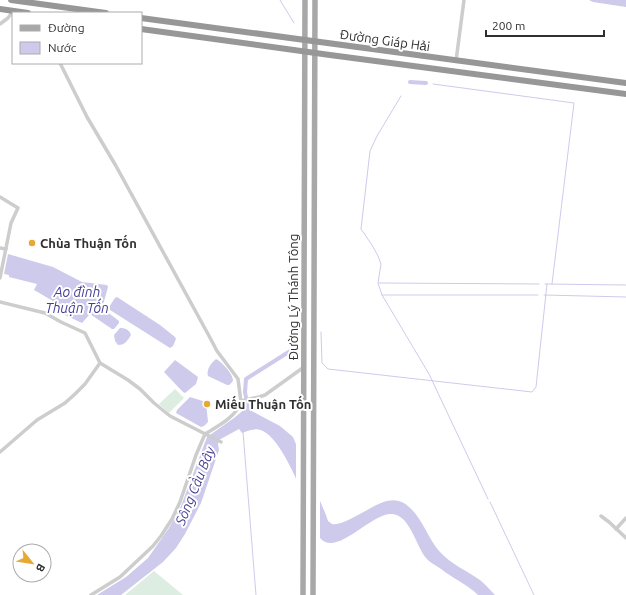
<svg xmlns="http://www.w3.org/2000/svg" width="626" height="595" viewBox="0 0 626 595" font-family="Ubuntu,sans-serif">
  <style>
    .green { fill: #deede1 }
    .water { fill: #cecaec }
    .pier { fill: #fff }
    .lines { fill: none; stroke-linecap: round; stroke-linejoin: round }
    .stream { stroke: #cecaec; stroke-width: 1 }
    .canal { stroke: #cecaec; stroke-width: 4 }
    .street { stroke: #cdcdcd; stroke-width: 3.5 }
    .primary { stroke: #a8a8a8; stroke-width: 5.5 }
    .highway { stroke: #979797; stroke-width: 6 }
    .poi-dot { fill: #e6a933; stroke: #fff; stroke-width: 1.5 }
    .labels { text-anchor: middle; stroke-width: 4; stroke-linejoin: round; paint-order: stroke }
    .street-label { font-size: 13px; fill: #303030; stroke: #fff }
    .poi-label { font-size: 13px; font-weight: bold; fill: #303030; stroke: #fff; text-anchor: start }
    .water-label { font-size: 14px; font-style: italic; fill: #473d93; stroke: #fff }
  </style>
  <rect width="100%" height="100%" fill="#fff"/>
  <!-- green -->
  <g class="green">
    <path d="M175,389L184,398L169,413L159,404Z"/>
    <path d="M154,571L183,595H125Z"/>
  </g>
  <!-- water -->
  <g class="water">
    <path d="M589,0H626V7L593,2Z"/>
    <path d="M8,254L53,267L82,282L107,285L108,287L103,305L106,311L119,321V323L114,329H112L90,314L82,323L52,309L53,301L34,290L37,284L9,277V275L4,274Z"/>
    <path d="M117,297L160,325L175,337L176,339L173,346L170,348L110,310L109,307L115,298Z"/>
    <path d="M120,328C125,328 129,329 131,335C128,340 125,345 118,345L115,341L114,335Z"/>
    <path d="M216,359C221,361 233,374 233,380C233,382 231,383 229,385H227L208,376C206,370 211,363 216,359Z"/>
    <path d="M175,360L198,377L196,384L185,393L183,392L164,372Z"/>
    <path d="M190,397L206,402L208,422L204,426L201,427L176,413L177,410Z"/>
    <path d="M246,408L280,426L293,437L326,515L328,521L332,524C343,527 373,504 387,501C396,499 403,501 409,507C423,519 428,539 440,552C451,564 467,571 480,580C486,585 490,590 495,595H478C469,586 458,581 448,574C444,572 442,569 438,567C434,564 429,562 426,558C416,546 410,515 392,514C372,512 336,558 320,538C310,513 286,442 263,431C255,427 249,431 242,433L239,429L219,440L218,444L219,450L201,503L185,534L176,548L163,562L121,595H97L126,577L148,558L169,528L181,506L207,437L234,418Z"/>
  </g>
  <!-- pier -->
  <path class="pier" d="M296,438L320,494V541L296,486Z"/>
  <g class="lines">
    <!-- stream -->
    <g class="stream">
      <path d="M280,0L294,23"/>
      <path d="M433,84L574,103L552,284"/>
      <path d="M401,96L377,136L370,151L361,229L372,245L378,256L381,264L378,283L382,295L429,374L488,499"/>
      <path d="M379,283L539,284"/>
      <path d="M545,284L626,285"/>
      <path d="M382,295H538"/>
      <path d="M544,295L626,297"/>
      <path d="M321,332L322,363L328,369L532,392L536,387L547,284"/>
      <path d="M243,432L256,595"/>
      <path d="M490,502L534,595"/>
    </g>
    <!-- canal -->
    <g class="canal">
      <path d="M410,82L426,83"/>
      <path d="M249,413L245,392L246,379L295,348"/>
    </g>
    <!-- street -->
    <g class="street">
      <path d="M0,24L8,18L13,11"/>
      <path d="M456,61L464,0"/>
      <path d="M60,63L87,117L116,166L208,334L217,351L238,379L241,402C236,417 218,426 205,434"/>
      <path d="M0,197L18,208L11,223L0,278"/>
      <path d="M0,248L6,249"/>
      <path d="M0,302L45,313L61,322L85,333L100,363L128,380L140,389L154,403L170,416L221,442"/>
      <path d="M241,401L259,397L265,395L304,367"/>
      <path d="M0,452L37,420L65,403L75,394L85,384L100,363"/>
      <path d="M601,516L609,522L626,538"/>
      <path d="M616,529L626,518"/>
      <path d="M91,595L120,577L153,546L161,536L172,519L180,502L196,455L205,434"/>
    </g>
    <!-- primary -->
    <g class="primary">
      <path d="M303,595L305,0"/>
      <path d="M313,595L315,0"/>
    </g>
    <!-- highway -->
    <g class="highway">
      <path d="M11,0L106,13"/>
      <path d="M0,9L28,13"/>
      <path d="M141,18L626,83"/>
      <path d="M141,29L330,55L626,94"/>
    </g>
  </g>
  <!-- markers -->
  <g class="poi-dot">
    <circle cx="32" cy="243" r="4"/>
    <circle cx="207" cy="404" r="4"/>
  </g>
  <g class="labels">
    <!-- street labels -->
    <g class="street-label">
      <text transform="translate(385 40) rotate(8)" y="5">Đường Giáp Hải</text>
      <text transform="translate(293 297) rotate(-90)" y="5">Đường Lý Thánh Tông</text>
    </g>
    <!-- poi labels -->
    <g class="poi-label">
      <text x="40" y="248">Chùa Thuận Tốn</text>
      <text x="215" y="409">Miếu Thuận Tốn</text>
    </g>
    <!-- water labels -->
    <g class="water-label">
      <text x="77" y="297">Ao đình<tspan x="77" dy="16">Thuận Tốn</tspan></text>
      <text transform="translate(195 486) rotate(-68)" y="5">Sông Cầu Bây</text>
    </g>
  </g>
  <!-- legend -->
  <rect x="12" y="12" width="130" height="52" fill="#ffffff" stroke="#acacac"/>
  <rect x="20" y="25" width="20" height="6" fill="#a8a8a8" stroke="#acacac"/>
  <text x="48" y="32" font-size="12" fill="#303030">Đường</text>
  <rect x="20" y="42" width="20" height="12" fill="#cecaec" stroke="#acacac"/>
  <text x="48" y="52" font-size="12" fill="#303030">Nước</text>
  <!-- north arrow -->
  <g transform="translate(32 563) rotate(120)"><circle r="19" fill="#ffffff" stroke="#acacac"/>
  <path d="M0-3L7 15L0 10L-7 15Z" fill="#e6a933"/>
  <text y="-6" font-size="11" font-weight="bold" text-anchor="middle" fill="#303030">B</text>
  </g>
  <!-- scale -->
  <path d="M486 30v6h118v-6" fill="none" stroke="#303030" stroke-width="2"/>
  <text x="492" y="30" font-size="12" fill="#303030" stroke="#ffffff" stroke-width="3" paint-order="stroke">200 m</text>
</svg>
